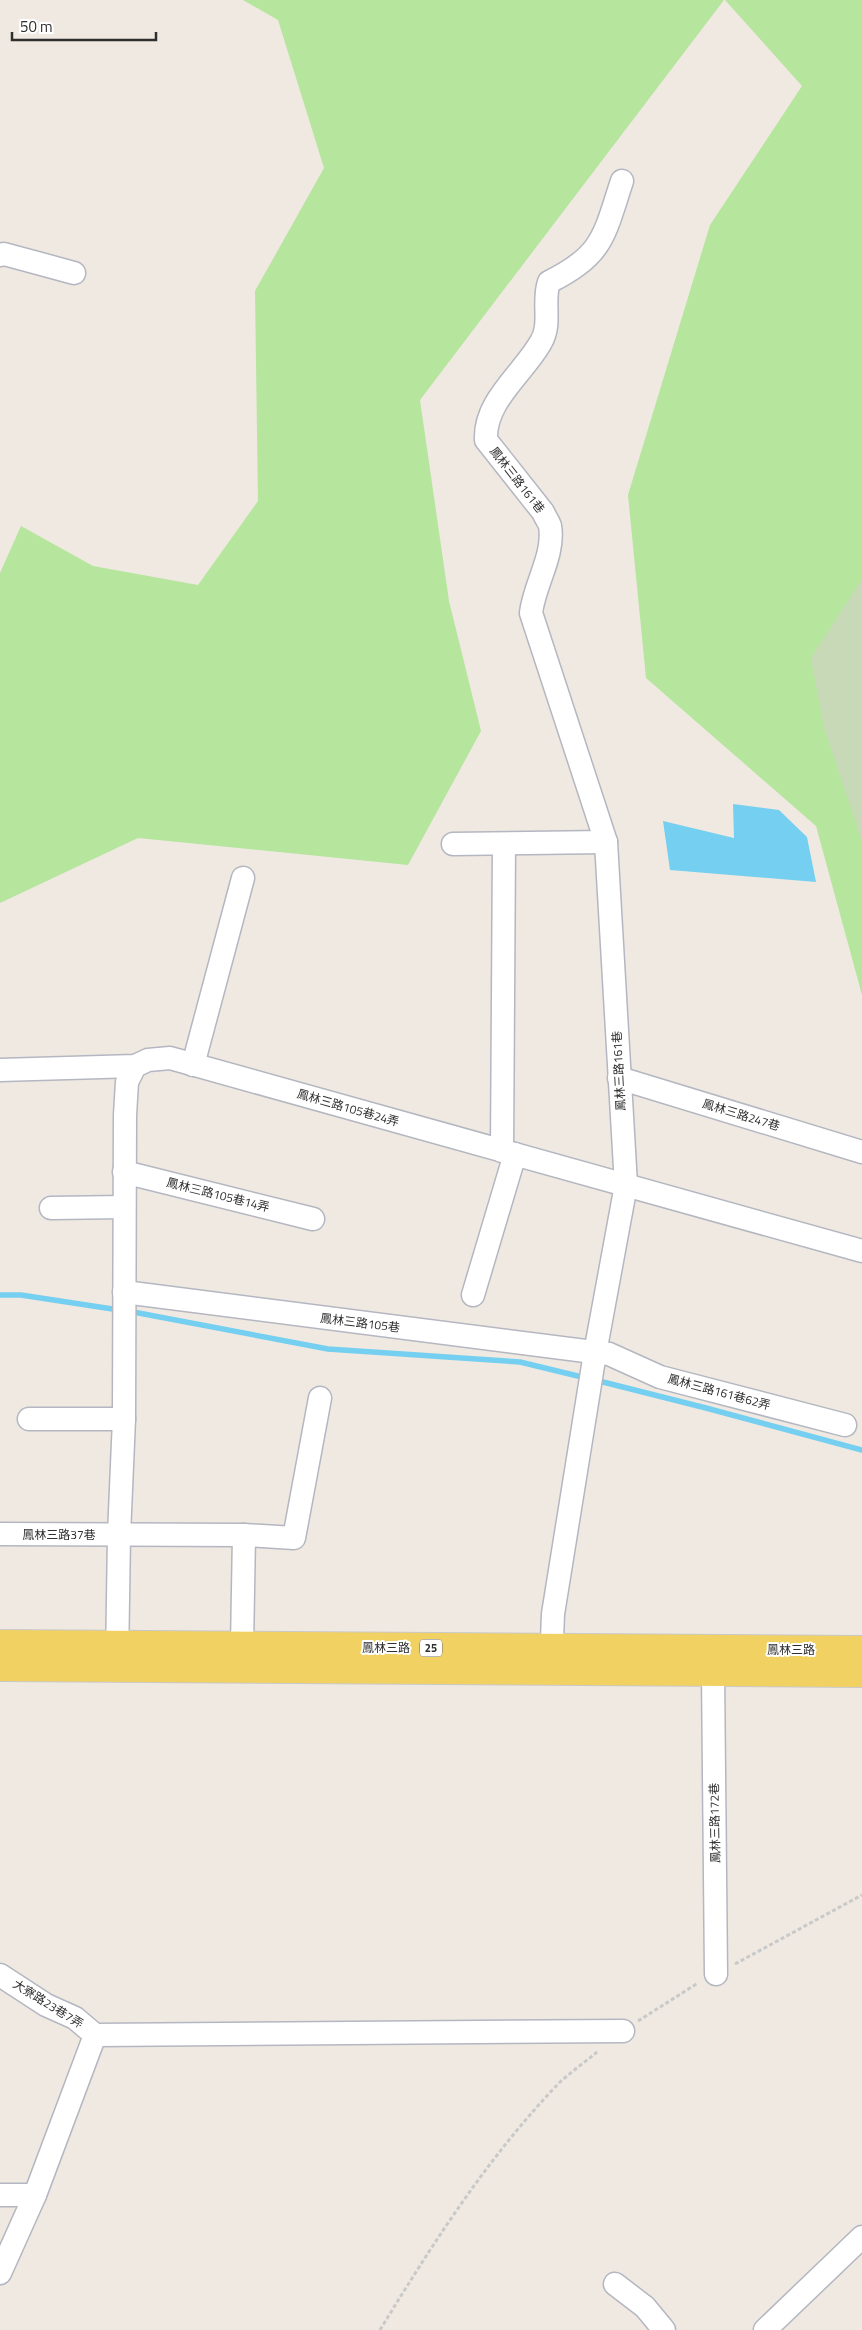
<svg xmlns="http://www.w3.org/2000/svg" width="862" height="2330" viewBox="0 0 862 2330" font-family="'Titillium Web','Noto Sans TC',sans-serif">
  <style>
    .green { fill: #b6e59e }
    .cemetery { fill: #c8d9b8 }
    .water { fill: #75cff0 }
    .lines { fill: none; stroke-linecap: round; stroke-linejoin: round }
    .stream { stroke: #75cff0; stroke-width: 5.5 }
    .minor-casing { stroke: #b4b7c1; stroke-width: 25 }
    .major-casing { stroke: #c9c9c9; stroke-width: 30 }
    .path { stroke: #c9c9c9; stroke-width: 3; stroke-dasharray: 4 2.5; stroke-linecap: butt }
    .minor { stroke: #fff; stroke-width: 22 }
    .major { stroke: #f2d163; stroke-width: 28 }
    .labels { text-anchor: middle; stroke-width: 4; stroke-linejoin: round; paint-order: stroke }
    .shield { fill: #fff; stroke: #6d6d6d; stroke-width: 1 }
    .shield-label { font-size: 11px; font-weight: bold; fill: #2e2e2e }
    .street-label { font-size: 12px; fill: #2e2e2e; stroke: #fff }
  </style>
  <rect width="100%" height="100%" fill="#efe9e1"/>
  <!-- green -->
  <g class="green">
    <path d="M243,0H724L420,400L449,601L481,731L408,865L138,838L0,903V573L21,526L93,566L198,585L258,501L255,291L324,168L278,20Z"/>
    <path d="M725,0H862V995L816,826L646,678L628,495L710,225L802,86Z"/>
  </g>
  <!-- cemetery -->
  <path class="cemetery" d="M862,579V841L824,728L811,658Z"/>
  <!-- water -->
  <path class="water" d="M733,804L779,810L807,837L816,882L670,870L663,821L734,838Z"/>
  <g class="lines">
    <!-- stream -->
    <g class="stream">
      <path d="M0,1295H21L119,1310"/>
      <path d="M128,1311L328,1349L520,1362L586,1378"/>
      <path d="M595,1380L706,1408L862,1450"/>
    </g>
    <!-- minor casing -->
    <g class="minor-casing">
      <g id="minor">
        <path d="M0,255L4,254L74,273"/>
        <path d="M453,844L606,842"/>
        <path d="M193,1065L243,878"/>
        <path d="M0,1070L135,1066L148,1060L170,1058L862,1251"/>
        <path d="M619,1078L862,1152"/>
        <path d="M502,1151L504,844"/>
        <path d="M124,1172L313,1219"/>
        <path d="M51,1208L124,1207"/>
        <path d="M124,1292L609,1354L660,1377L845,1425"/>
        <path d="M473,1295L515,1154"/>
        <path d="M29,1419H124"/>
        <path d="M0,1534L244,1535L294,1538L320,1398"/>
        <path d="M242,1646L244,1535"/>
        <path d="M117,1662L119,1535L124,1419L125,1115L127,1082L135,1066"/>
        <path d="M551,1665L553,1614L595,1353L626,1185L606,842L531,613C534,585 555,555 550,526C549,522 545,517 543,512L486,440C484,401 523,374 541,342C552,324 542,301 549,282C604,255 604,235 622,181"/>
        <path d="M713,1672L716,1974"/>
        <path d="M0,1975L46,2005L75,2018L95,2035"/>
        <path d="M0,2195H35"/>
        <path d="M0,2273L35,2195L95,2035L623,2031"/>
        <path d="M615,2284L645,2307L664,2330"/>
        <path d="M765,2330L862,2237"/>
      </g>
    </g>
    <!-- major casing -->
    <g class="major-casing">
      <g id="major">
        <path d="M0,1644L862,1650"/>
        <path d="M0,1667L862,1673"/>
      </g>
    </g>
    <!-- path -->
    <g class="path">
      <path d="M735,1964L862,1895"/>
      <path d="M638,2021L698,1983"/>
      <path d="M380,2330C433,2243 488,2157 559,2083C571,2072 585,2062 597,2052"/>
    </g>
    <!-- minor -->
    <use href="#minor" class="minor"/>
    <!-- major -->
    <use href="#major" class="major"/>
  </g>
  <g class="labels">
    <!-- shield labels -->
    <rect class="shield" x="420" y="1639.5" width="22" height="17" rx="4"/>
    <g class="shield-label">
      <text x="431" y="1652">25</text>
    </g>
    <!-- street labels -->
    <g class="street-label">
      <text transform="translate(517 480) rotate(52)" y="4">鳳林三路161巷</text>
      <text transform="translate(619 1071) rotate(-93)" y="4">鳳林三路161巷</text>
      <text transform="translate(348 1108) rotate(16)" y="4">鳳林三路105巷24弄</text>
      <text transform="translate(741 1115) rotate(17)" y="4">鳳林三路247巷</text>
      <text transform="translate(218 1195) rotate(14)" y="4">鳳林三路105巷14弄</text>
      <text transform="translate(360 1323) rotate(7)" y="4">鳳林三路105巷</text>
      <text transform="translate(719 1392) rotate(15)" y="4">鳳林三路161巷62弄</text>
      <text x="59" y="1539">鳳林三路37巷</text>
      <text x="386" y="1652">鳳林三路</text>
      <text x="791" y="1654">鳳林三路</text>
      <text transform="translate(715 1823) rotate(-91)" y="4">鳳林三路172巷</text>
      <text transform="translate(48 2004) rotate(32)" y="4">大寮路23巷7弄</text>
    </g>
  </g>
  <!-- scale -->
  <path d="M12 32v8h144v-8" fill="none" stroke="#2e2e2e" stroke-width="2.5"/>
  <text x="20" y="32" font-size="15" fill="#2e2e2e" stroke="#ffffff" stroke-width="4" paint-order="stroke">50 m</text>
</svg>
